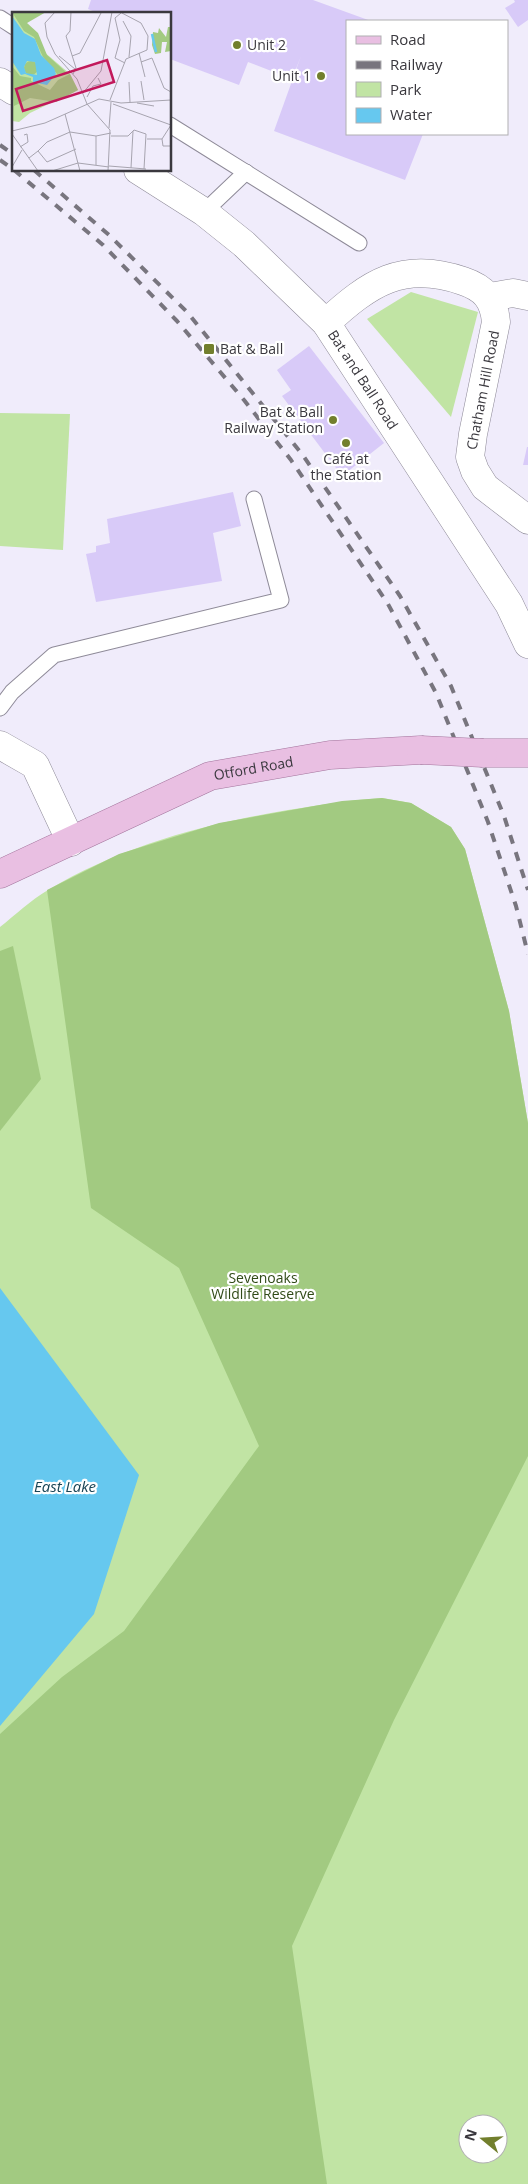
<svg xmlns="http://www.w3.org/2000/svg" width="528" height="2184" viewBox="0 0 528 2184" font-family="'Open Sans',sans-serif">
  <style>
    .green { fill: #c1e4a4; fill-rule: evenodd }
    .forest { fill: #a2ca81 }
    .water { fill: #66c8ef }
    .building { fill: #d8caf8 }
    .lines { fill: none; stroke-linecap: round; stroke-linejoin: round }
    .service-casing { stroke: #8e8a98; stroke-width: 17 }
    .minor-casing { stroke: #8e8a98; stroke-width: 29 }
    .primary-casing { stroke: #a3749c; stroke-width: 29 }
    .service { stroke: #fff; stroke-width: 15 }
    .minor { stroke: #fff; stroke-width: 28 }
    .primary { stroke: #e9bfe2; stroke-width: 28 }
    .rail { stroke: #78757e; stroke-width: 4; stroke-dasharray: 9 9; stroke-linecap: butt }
    .primary-bridge-casing { stroke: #a3749c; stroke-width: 29; stroke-linecap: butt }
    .primary-bridge { stroke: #e9bfe2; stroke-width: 28 }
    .poi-dot { fill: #727f2d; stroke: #fff; stroke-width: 2 }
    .labels { text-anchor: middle; stroke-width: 4.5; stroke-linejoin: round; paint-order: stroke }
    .poi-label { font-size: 14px; fill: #3a383e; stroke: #fff; text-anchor: start }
    .street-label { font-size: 14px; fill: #3a383e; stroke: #fff }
    .park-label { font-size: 14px; fill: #304a17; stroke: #fff }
    .water-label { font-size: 15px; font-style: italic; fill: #194455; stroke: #fff }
    .inset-river { fill: none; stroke: #66c8ef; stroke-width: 2.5 }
    .inset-road { fill: none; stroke: #a7a4af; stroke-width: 1 }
    .view { fill: #c2185b; fill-opacity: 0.15; stroke: #c2185b; stroke-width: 2.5 }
    .inset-edge { fill: none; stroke: #3a383e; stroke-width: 2.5 }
  </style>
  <rect width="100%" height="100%" fill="#f0ecfb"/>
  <!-- green -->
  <g class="green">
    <path d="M411,292L478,312L451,417L367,319Z"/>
    <path d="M0,413L70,414L63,550L0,546Z"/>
    <path d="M382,798L411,803L451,827L465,849L509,1011L528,1123V2184H0V927C15,915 31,900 48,890C122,846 204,824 288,810C320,805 350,800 382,798ZM468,2124H498V2154H468Z"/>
  </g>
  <!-- forest -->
  <g class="forest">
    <path d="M382,798L411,803L451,827L465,849L509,1011L528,1123V1456L394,1720L292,1946L327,2184H0V1734L62,1677L124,1631L259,1446L179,1268L91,1208L47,890L119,854L219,823L342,801Z"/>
    <path d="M13,946L41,1079L0,1131V951Z"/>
  </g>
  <!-- water -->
  <path class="water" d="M0,1288L139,1475L94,1614L0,1726Z"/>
  <!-- building -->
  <g class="building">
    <path d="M91,0H313L371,21H347V134H423L405,180L274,131L301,56L292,79L248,62L239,85L170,59V14H100L88,9Z"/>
    <path d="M514,0H528V20L518,27L505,8L515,2Z"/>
    <path d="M309,346L384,443L342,476L282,396L291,390L277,370Z"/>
    <path d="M527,447H528V465H523Z"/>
    <path d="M233,492L241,526L213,533L222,581L96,602L86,554L96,552V546L110,543L107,519Z"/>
  </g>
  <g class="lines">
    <!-- service casing -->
    <g class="service-casing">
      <g id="service">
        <path d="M0,18L14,27"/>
        <path d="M170,125L359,243"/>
        <path d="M204,212L246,172"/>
        <path d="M0,708L12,692L54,655L281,600L254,499"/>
      </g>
    </g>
    <!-- minor casing -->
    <g class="minor-casing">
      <g id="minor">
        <path d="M0,82L14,91"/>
        <path id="s1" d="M138,170L204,212L244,244L326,323L509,604L528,644"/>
        <path d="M490,297L513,293L528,296"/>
        <path d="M326,323C369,283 403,260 463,281C484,288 494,299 496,322L473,434L470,457L475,471L485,487L528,520"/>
        <path d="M0,745L35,765L71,842"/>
      </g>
    </g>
    <!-- primary casing -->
    <g class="primary-casing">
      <g id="primary">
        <path d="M483,753H528"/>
        <path id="s2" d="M0,874L210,776L330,755L421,750"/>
      </g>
    </g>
    <!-- service -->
    <use href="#service" class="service"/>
    <!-- minor -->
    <use href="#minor" class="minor"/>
    <!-- primary -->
    <use href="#primary" class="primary"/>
    <!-- rail -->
    <g class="rail">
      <path d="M0,145L14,155"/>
      <path d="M0,160L14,170"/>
      <path d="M14,170L103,245L177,321L244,400L291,460L388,604L436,693L488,822L516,906L528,954"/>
      <path d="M34,170L109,235L187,312L302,454L400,596L451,686L504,816L528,890"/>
    </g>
    <!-- primary-bridge casing -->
    <g class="primary-bridge-casing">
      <path id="primary-bridge" d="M421,750L483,753"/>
    </g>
    <!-- primary-bridge -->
    <use href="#primary-bridge" class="primary-bridge"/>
  </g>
  <!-- markers -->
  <g class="poi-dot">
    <circle cx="237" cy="45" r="5"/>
    <circle cx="321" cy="76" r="5"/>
    <rect x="203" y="343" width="12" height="12" rx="2.5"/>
    <circle cx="333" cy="420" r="5"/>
    <circle cx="346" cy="443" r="5"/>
  </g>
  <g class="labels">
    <!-- poi labels -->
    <g class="poi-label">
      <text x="247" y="50">Unit 2</text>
      <text x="311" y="81" text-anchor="end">Unit 1</text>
      <text x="220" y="354">Bat &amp; Ball</text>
      <text x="323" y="417" text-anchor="end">Bat &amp; Ball<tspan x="323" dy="16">Railway Station</tspan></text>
      <text x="346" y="464" text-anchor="middle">Café at<tspan x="346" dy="16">the Station</tspan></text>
    </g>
    <!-- street labels -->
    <g class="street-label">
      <text dy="5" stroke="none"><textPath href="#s1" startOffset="311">Bat and Ball Road</textPath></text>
      <text transform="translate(483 390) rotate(-79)" y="5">Chatham Hill Road</text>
      <text dy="5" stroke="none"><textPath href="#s2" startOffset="276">Otford Road</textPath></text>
    </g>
    <!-- park labels -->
    <g class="park-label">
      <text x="263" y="1283">Sevenoaks<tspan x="263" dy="16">Wildlife Reserve</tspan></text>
    </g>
    <!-- water labels -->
    <g class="water-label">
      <text x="65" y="1492">East Lake</text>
    </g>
  </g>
  <!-- overview -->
  <g transform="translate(12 12)">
    <rect width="159" height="159" fill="#f0ecfb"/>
    <path d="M0,0L23,23L31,39L58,62L66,78L18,101L7,110L0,109Z" fill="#c1e4a4"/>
    <path d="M0,0H34L15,11L26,21L35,43L55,61L45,62L31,45L22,25L12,19ZM156,15H159V39L153,40L155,30H150L149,41L143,42L140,33L141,20L146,21L147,16L154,25ZM12 56a7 7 0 1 1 14 0a7 7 0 1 1-14 0ZM0,54L8,64L19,66V69L38,78L46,68L58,62L66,78L44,90L18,86L2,94Z" fill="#a2ca81"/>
    <path d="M0,4L12,21L23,27L29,43L42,56L44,62L35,73L21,70V65L13,62L9,63L0,49ZM15,49L23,50L25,63L14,61L12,55Z" fill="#66c8ef" fill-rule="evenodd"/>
    <path class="inset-river" d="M140,22L144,40"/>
    <path class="inset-road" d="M43,0L33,11L35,25L43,42L65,67L75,92L98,118L96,159M59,0L58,19L54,24L64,56L61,62M109,1L103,6L108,28L103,46L113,51M111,9L119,24L117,45M127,41L133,65M47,44L63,57M60,44L68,41L89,1M129,50L140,46L152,76L159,80M129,69L132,88M117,70L118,90M71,81L89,59L100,0M75,85L81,74L89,72L86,66M98,88L114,47L135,38L136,24L129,11L108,0M125,91L142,94M101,92L159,113M53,102L68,159M97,116L99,90M0,119L33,111L87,87L109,91L159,88M0,122L26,159M84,124V153M99,124H116L122,118L134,122L132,157M135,127H150L159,113M150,127L151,134H159M8,135L16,130L15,122L12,123M26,139L35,130L58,120L84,124L99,121M17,146L26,139L35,150L64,137M97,154L134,157M0,155L10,138M119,156L121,119M40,159L66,151L97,155"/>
    <path class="view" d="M95,48L102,70L11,99L4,77Z"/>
    <rect width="159" height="159" class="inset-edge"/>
  </g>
  <!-- legend -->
  <rect x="346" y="20" width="162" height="115" fill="#ffffff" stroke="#b0afb2"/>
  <rect x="356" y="36" width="25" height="8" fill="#e9bfe2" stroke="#b0afb2"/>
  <text x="390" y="45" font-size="15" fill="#3a383e">Road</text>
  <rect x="356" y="61" width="25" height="8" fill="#78757e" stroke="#b0afb2"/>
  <text x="390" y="70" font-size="15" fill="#3a383e">Railway</text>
  <rect x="356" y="82" width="25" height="15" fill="#c1e4a4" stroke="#b0afb2"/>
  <text x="390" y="95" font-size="15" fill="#3a383e">Park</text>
  <rect x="356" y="108" width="25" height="15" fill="#66c8ef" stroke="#b0afb2"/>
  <text x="390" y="120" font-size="15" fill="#3a383e">Water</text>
  <!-- north arrow -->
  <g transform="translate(483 2139) rotate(288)"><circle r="24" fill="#ffffff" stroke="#b0afb2"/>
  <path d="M0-4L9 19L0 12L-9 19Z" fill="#727f2d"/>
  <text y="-8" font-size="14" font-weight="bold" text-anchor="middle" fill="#3a383e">N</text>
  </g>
</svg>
